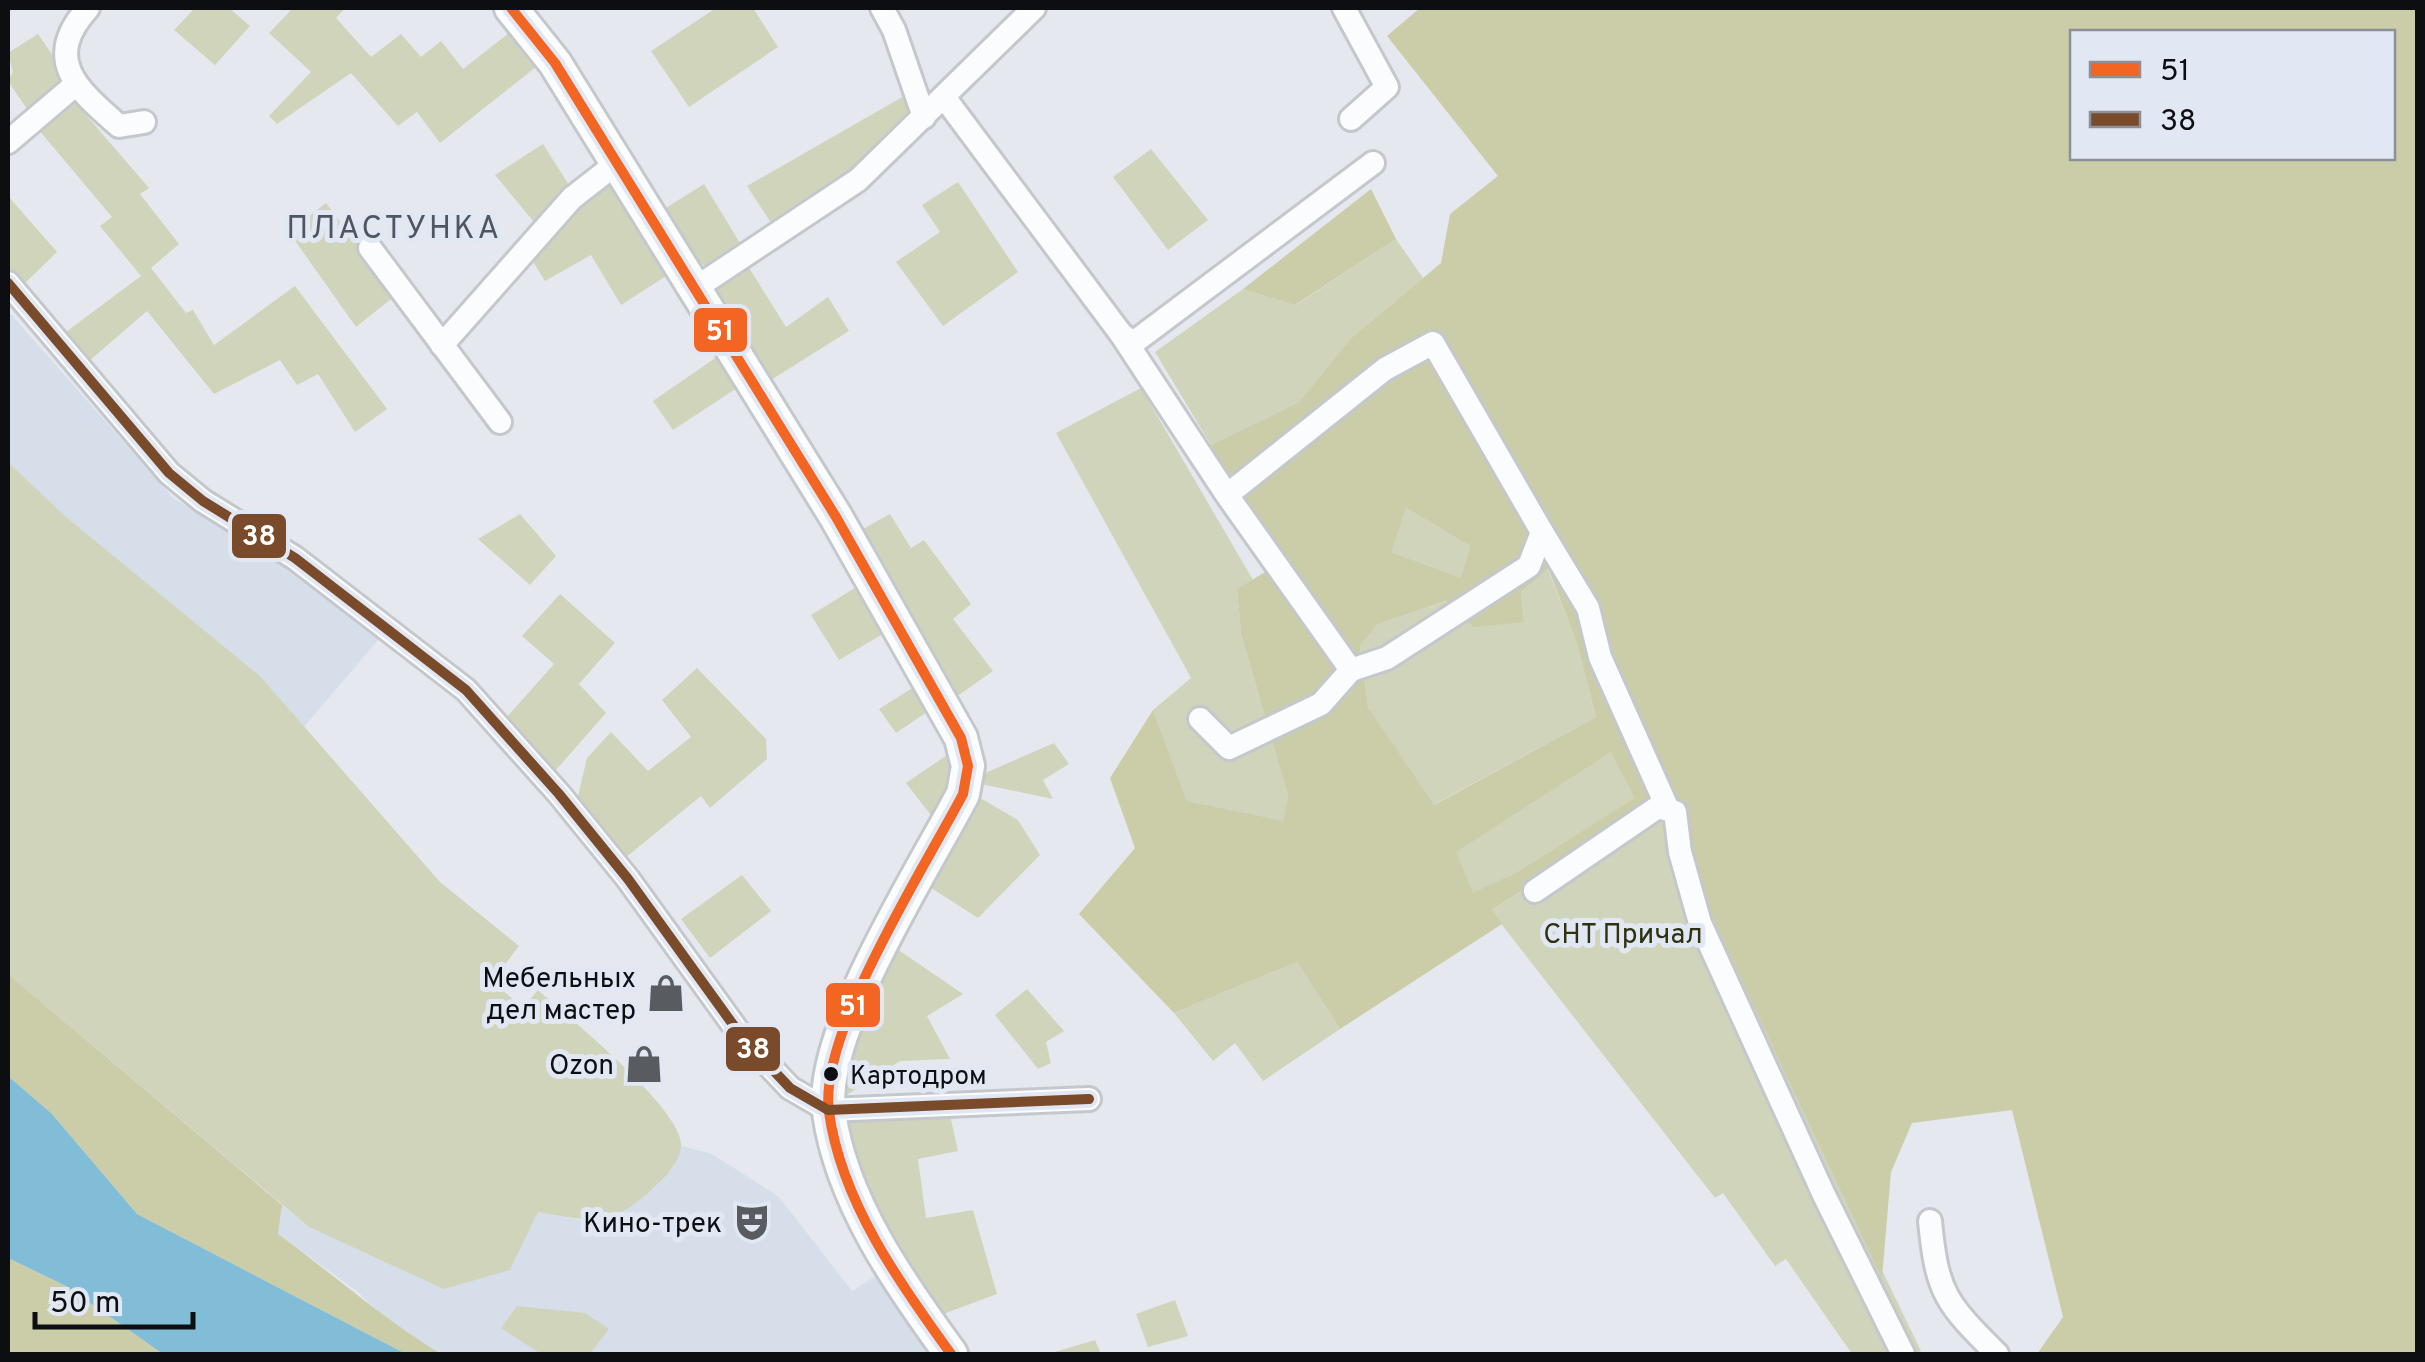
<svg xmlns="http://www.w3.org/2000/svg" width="2425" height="1362" viewBox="0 0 2425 1362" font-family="Overpass,sans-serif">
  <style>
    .built { fill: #d6deea }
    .green { fill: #d0d4ba }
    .forest { fill: #cacda8; fill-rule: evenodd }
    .water { fill: #81bdd6 }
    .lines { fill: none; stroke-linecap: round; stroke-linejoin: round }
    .street-casing { stroke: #c4c7cc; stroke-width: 28 }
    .secondary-casing { stroke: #c4c7cc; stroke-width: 38 }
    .street { stroke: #fbfcfd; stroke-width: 22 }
    .secondary { stroke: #fbfcfd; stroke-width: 32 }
    .bus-1-casing { stroke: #e1e8f3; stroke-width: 18 }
    .bus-2-casing { stroke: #e1e8f3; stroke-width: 18 }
    .bus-1 { stroke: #f26522; stroke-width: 10 }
    .bus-2 { stroke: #7a4b2a; stroke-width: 10 }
    .bus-dot { fill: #0c0e12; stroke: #e1e8f3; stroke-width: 4 }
    .labels { text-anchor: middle; stroke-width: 10; stroke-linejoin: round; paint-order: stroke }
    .bus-label { font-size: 26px; fill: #0c0e12; stroke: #e1e8f3; text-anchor: start }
    .park-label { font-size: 28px; fill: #303111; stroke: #e1e8f3 }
    .poi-label { font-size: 28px; fill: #0c0e12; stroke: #e1e8f3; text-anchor: end }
    .quarter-label { font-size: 32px; letter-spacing: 2.5px; fill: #50565f; stroke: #e1e8f3 }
    .line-badge { stroke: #e1e8f3; stroke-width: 4 }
    .badge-label { font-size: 28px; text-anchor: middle; font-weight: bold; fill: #fff }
  </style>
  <rect width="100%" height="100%" fill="#e5e9ef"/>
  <!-- built -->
  <g class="built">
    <path d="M8,311L174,499L264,546L383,634L304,727L260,676L65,516L8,462Z"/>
    <path d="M682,1146L712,1154L779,1197L852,1291L876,1276L935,1354H441L389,1323L358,1292L278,1234L282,1205L309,1227L510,1270L538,1212L596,1223L672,1170Z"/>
  </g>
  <!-- green -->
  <g class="green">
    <path d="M195,8H229L250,26L215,65L174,30Z"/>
    <path d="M293,8H345L336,18L371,57L401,34L421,57L441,41L463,69L513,30L541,63L440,143L417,112L398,126L351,73L277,124L269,116L311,72L269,33Z"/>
    <path d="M716,8H753L778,47L689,107L651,51Z"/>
    <path d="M38,34L58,63L61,82L29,112L8,81L13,72L8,53Z"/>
    <path d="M911,92L918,113L850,173L773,226L747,186Z"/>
    <path d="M74,101L149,188L140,194L179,244L151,268L186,313L193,310L214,345L295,286L387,409L355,432L318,374L297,385L280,360L214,394L147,311L88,362L66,332L141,276L100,226L112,217L38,129Z"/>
    <path d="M543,144L574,193L539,228L495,175Z"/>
    <path d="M1151,149L1208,220L1168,250L1113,177Z"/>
    <path d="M615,173L674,271L621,305L591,255L545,281L527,252Z"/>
    <path d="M958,182L1018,272L943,326L896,262L940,232L922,205Z"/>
    <path d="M704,184L743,248L714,266L695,264L661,211Z"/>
    <path d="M8,196L57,252L21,287L8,271Z"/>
    <path d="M326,203L396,295L356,327L289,232Z"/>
    <path d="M1396,239L1423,278L1350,339L1299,402L1211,445L1155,352L1243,289L1296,305Z"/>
    <path d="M748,266L786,327L828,297L849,331L763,385L707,294Z"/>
    <path d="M724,352L743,384L673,430L653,401Z"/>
    <path d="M1141,388L1253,580L1237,589L1241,634L1288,796L1283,822L1187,801L1153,710L1191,678L1056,433Z"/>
    <path d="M8,462L65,516L260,676L440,882L519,946L492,981L523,1008L538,990C566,1016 686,1111 681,1147C678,1166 664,1178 651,1190C610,1229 589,1221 538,1212L510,1270L444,1289L309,1227L8,974Z"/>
    <path d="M1406,508L1470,546L1461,578L1390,552Z"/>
    <path d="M520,514L556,556L530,585L478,539Z"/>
    <path d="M890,514L911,548L924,540L971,604L953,619L993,671L950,701L854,534Z"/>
    <path d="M1547,567L1577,644L1596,717L1433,805L1368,707L1360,646L1378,624L1447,601L1524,621L1521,592Z"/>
    <path d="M863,583L891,629L839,660L811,615Z"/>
    <path d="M560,594L615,643L579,684L606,713L556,770L505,719L554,664L522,636Z"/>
    <path d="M697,668L766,739L767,759L710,808L701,796L625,858L578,796L587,758L611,732L648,771L691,737L662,700Z"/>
    <path d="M922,682L936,706L896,733L879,709Z"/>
    <path d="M1054,743L1069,764L1043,780L1053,799L981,784L983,774Z"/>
    <path d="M1612,751L1636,798L1515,873L1473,894L1455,852Z"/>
    <path d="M950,753L953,776L934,819L906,783Z"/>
    <path d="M977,796L1018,820L1040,855L978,918L925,884Z"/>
    <path d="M1666,798L1717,928L1921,1351L1916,1354H1852L1786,1259L1775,1266L1723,1193L1715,1198L1491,911Z"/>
    <path d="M742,875L771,911L710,958L681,919Z"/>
    <path d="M897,949L963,994L927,1016L950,1059L900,1061L842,1098L855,1018Z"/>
    <path d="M1297,962L1340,1029L1263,1081L1235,1043L1213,1061L1174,1013Z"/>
    <path d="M1027,989L1064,1031L1046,1042L1051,1063L1038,1069L995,1015Z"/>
    <path d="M950,1115L958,1151L918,1159L926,1218L973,1210L997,1294L943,1314L891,1238L841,1119Z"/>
    <path d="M1175,1300L1188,1336L1148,1347L1136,1314Z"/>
    <path d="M517,1306L585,1313L609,1329L590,1354H541L501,1328Z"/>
    <path d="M1095,1340L1101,1354H1048Z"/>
  </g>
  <!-- forest -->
  <g class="forest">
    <path d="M1420,8H2417V1354H2037L2063,1317L2012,1110L1912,1123L1891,1172L1882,1278L1717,928L1666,799L1492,910L1502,924L1340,1029L1297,962L1174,1013L1079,914L1135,848L1110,778L1153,710L1187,801L1283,821L1288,796L1241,634L1237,589L1275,566L1211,445L1299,402L1350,339L1441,263L1450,214L1498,176L1387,36ZM2072,32H2392V158H2072ZM1406,508L1470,546L1461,578L1391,552ZM1548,568L1577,644L1596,717L1434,805L1368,707L1360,646L1378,624L1446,601L1474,627L1524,622L1521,592ZM1611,752L1635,798L1515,873L1473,893L1456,852Z"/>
    <path d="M1371,189L1396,239L1295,305L1243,289Z"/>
    <path d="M8,974L282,1205L278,1234C333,1274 383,1319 441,1354H406L137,1214L52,1114L8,1076Z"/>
    <path d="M8,1258L66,1286L163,1354H8Z"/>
  </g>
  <!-- water -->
  <path class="water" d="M8,1076L52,1114L137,1214L406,1354H163L66,1286L8,1258Z"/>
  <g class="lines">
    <!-- street casing -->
    <g class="street-casing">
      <g id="street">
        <path d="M88,8C41,60 78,90 119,126L144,122"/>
        <path d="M882,8L894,30L924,117"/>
        <path d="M1344,8L1387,87L1351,119"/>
        <path d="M944,97L1121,334L1133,343L1373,163"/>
        <path d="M8,142L75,85"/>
        <path d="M370,248L500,422"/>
        <path d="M8,283L169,473L203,501L295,558L466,690L559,794L628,879L742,1037L790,1088L828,1110L1089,1099"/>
        <path d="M694,289L858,180L1034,8"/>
        <path d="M1121,334L1227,495L1351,670L1387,658L1529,566L1542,532L1433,343L1385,369L1227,495"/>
        <path d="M442,345L572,198L617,163"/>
        <path d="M1542,532L1588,608L1600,657L1667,807"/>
        <path d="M1200,719L1229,748L1321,704L1351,670"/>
        <path d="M1535,891L1658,807L1675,812L1680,852L1700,923L1824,1195L1903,1354"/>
        <path d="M1930,1221C1937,1294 1946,1303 1997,1354"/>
      </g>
    </g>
    <!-- secondary casing -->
    <g class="secondary-casing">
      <path id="secondary" d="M511,8L555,63L836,517L961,738L968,766L963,794C924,869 818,1033 829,1112C841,1201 900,1284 951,1354"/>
    </g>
    <!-- street -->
    <use href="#street" class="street"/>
    <!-- secondary -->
    <use href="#secondary" class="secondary"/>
    <!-- bus-1 casing -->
    <g class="bus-1-casing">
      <path id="bus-1" d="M511,8L555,63L836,517L961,738L968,766L963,794C924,869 818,1033 829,1112C841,1201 900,1284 951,1354"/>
    </g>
    <!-- bus-2 casing -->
    <g class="bus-2-casing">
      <path id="bus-2" d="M8,283L169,473L203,501L295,558L466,690L559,794L628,879L742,1037L790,1088L828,1110L1089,1099"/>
    </g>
    <!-- bus-1 -->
    <use href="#bus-1" class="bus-1"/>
    <!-- bus-2 -->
    <use href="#bus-2" class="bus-2"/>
  </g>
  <!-- icons -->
  <defs>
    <g id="shop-bare" transform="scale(3)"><path d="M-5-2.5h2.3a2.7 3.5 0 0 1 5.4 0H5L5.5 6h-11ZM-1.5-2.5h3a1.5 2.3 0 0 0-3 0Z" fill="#585b5f" stroke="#e1e8f3" stroke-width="2.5" paint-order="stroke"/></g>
    <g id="theatre-bare" transform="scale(3)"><path d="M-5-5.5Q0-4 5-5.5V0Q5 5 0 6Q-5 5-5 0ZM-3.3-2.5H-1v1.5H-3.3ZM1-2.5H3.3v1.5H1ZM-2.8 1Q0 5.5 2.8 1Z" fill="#585b5f" stroke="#e1e8f3" stroke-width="2.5" paint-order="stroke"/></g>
  </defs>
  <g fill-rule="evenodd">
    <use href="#shop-bare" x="666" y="993"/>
    <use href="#shop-bare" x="644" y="1064"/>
    <use href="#theatre-bare" x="752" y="1222"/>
  </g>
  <!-- markers -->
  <circle class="bus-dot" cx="831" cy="1074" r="9"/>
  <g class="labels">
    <!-- bus labels -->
    <g class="bus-label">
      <text x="850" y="1084">Картодром</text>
    </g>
    <!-- park labels -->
    <g class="park-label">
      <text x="1623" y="943">СНТ Причал</text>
    </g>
    <!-- poi labels -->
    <g class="poi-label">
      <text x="636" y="987">Мебельных<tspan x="636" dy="32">дел мастер</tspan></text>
      <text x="614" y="1074">Ozon</text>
      <text x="722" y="1232">Кино-трек</text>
    </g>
    <!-- quarter labels -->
    <g class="quarter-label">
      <text x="394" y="238">ПЛАСТУНКА</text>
    </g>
  </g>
  <g class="line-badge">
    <rect x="692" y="306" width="57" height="48" rx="10" fill="#f26522"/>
    <rect x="230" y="512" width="58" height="48" rx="10" fill="#7a4b2a"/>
    <rect x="824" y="981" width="58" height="48" rx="10" fill="#f26522"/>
    <rect x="724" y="1025" width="58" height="48" rx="10" fill="#7a4b2a"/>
  </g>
  <g class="badge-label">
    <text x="720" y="340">51</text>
    <text x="259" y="545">38</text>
    <text x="853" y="1015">51</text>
    <text x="753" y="1058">38</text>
  </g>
  <!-- border -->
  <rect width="2425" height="1362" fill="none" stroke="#0c0e12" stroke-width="20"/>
  <!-- legend -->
  <rect x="2070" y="30" width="325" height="130" fill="#e1e8f3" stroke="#8c9199" stroke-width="2.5"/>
  <rect x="2090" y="62" width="50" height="15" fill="#f26522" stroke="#8c9199" stroke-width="2.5"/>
  <text x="2160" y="80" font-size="30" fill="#0c0e12">51</text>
  <rect x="2090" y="112" width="50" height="15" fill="#7a4b2a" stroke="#8c9199" stroke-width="2.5"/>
  <text x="2160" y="130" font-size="30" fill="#0c0e12">38</text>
  <!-- scale -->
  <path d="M35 1312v15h158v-15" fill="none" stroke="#0c0e12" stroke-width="5"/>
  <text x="50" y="1312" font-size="30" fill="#0c0e12" stroke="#e1e8f3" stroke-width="8" paint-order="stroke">50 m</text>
</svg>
